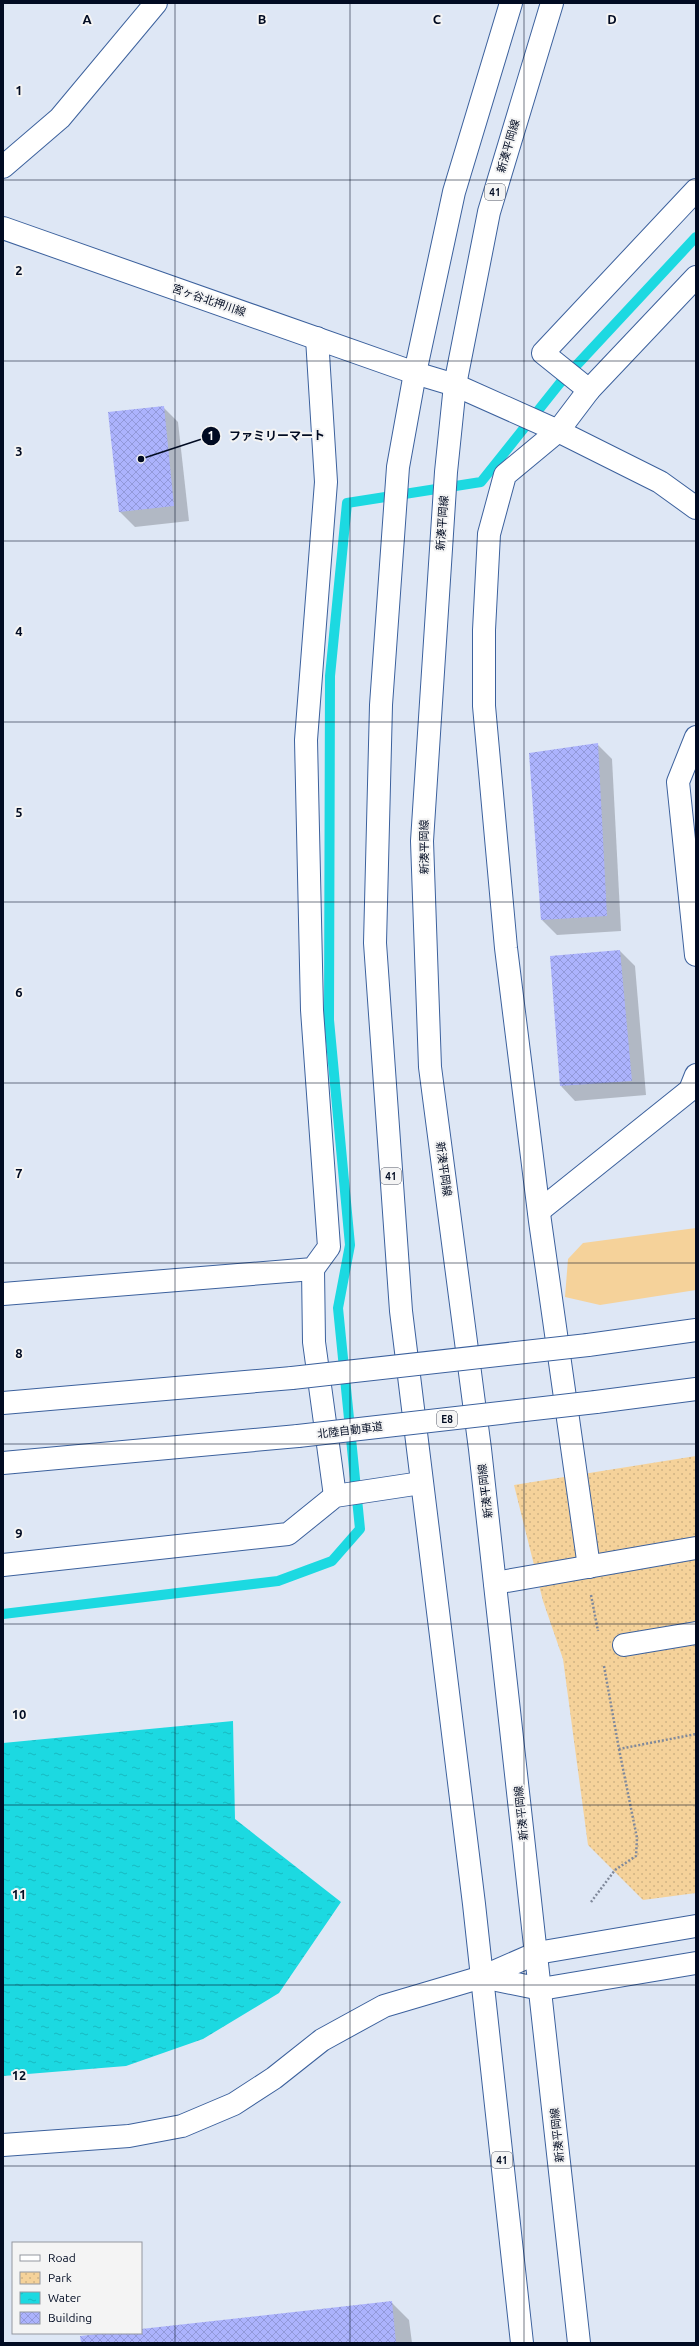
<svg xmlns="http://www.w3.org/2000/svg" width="699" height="2346" viewBox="0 0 699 2346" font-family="Ubuntu,'Noto Sans JP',sans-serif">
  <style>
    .green { fill: #f5d29a }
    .park { fill: url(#park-dots) }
    .water { fill: url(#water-ripples) }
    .shadow { fill: #0003 }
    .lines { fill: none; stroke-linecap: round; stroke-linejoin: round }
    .stream { stroke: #1cd9e1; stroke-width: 10 }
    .building { fill: url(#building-cross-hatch) }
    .minor-casing { stroke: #3c619d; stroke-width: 24 }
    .major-casing { stroke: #3c619d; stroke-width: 24 }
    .highway-casing { stroke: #3c619d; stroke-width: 24 }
    .path { stroke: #80899b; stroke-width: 2.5; stroke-dasharray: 2 2; stroke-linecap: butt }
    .minor { stroke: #fff; stroke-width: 22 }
    .major { stroke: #fff; stroke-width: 22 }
    .highway { stroke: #fff; stroke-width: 22 }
    .highway-bridge-casing { stroke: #3c619d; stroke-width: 24; stroke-linecap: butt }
    .highway-bridge { stroke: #fff; stroke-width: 22 }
    .grid { fill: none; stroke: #010b22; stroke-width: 1; stroke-opacity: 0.55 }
    .labels { text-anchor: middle; stroke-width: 4; stroke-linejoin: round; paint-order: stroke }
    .shield { fill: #f4f4f4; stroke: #4a5161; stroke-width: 1 }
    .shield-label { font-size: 10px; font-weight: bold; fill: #010b22 }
    .street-label { font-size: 11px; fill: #010b22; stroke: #f4f4f4 }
    .grid-label { font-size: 13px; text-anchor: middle; font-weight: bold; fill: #010b22; stroke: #f4f4f4; stroke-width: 4; stroke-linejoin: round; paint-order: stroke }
    .leader { fill: none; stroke: #010b22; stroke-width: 1.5 }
    .callout-dot { fill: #010b22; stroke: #f4f4f4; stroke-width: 1.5 }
    .mark-label { font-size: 12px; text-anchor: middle; font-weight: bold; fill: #fff }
    .callout-label { font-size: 12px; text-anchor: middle; font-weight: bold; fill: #010b22; stroke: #f4f4f4; stroke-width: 4; stroke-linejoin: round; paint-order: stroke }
  </style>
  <defs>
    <pattern id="park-dots" width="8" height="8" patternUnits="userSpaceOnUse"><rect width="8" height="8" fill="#f5d29a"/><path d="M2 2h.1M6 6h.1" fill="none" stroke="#d0b384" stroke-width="1.8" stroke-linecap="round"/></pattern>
    <pattern id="water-ripples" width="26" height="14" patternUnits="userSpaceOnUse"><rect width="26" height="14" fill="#1cd9e1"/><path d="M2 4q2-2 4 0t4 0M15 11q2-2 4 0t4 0" fill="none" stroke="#18b9c1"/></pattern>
    <pattern id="building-cross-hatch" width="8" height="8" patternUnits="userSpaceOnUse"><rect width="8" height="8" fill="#acb3fd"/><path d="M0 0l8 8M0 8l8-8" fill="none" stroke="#9299d9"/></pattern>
  </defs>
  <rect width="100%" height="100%" fill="#dee7f5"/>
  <!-- green -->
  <path class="green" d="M696,1228V1290L600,1305L565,1297L568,1259L583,1243Z"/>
  <!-- park -->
  <path class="park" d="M696,1456V1893L643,1900L588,1845L563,1659L543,1601L514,1485Z"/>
  <!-- water -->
  <path class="water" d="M233,1721L235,1819L341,1902L279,1993L203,2039L126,2066L3,2076V1743Z"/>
  <!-- shadow -->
  <g class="shadow">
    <path d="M163,407L178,422L189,521L135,527L120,512Z"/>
    <path d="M597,744L612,759L621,931L557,935L542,920Z"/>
    <path d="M620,951L635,966L646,1095L575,1101L561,1086Z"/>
    <path d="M391,2302L409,2320L412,2343H82L117,2333H141V2330Z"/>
  </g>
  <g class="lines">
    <!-- stream -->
    <path class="stream" d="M3,1614L278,1581L332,1561L360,1529L338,1308L350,1245L329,1020L330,676L347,503L481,482L560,383L696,237"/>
  </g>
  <!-- building -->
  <g class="building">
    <path d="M164,406L174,506L119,512L108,412Z"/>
    <path d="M598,743L607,916L541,920L529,753Z"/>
    <path d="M620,950L632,1081L560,1086L550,956Z"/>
    <path d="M392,2301L396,2343H81L80,2336L108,2333H141V2329Z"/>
  </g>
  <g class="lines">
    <!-- minor casing -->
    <g class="minor-casing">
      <g id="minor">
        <path d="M3,167L60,118L156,3"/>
        <path d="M415,373L455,385L558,431L660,482L696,508"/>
        <path d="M589,390L543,353L696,190"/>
        <path d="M696,737L678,782L696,955"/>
        <path d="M539,1211L690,1090L696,1075"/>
        <path d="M313,1269L314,1342L335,1496"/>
        <path d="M3,1294L313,1269L329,1247L312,1010L306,740L326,482L317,338"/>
        <path d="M3,1565L288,1534L335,1496L421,1483"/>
        <path d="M589,1567L540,1221L506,948L484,706V630L489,534L505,475L558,431L589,390L696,277"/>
        <path d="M495,1583L696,1548"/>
        <path d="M624,1645L696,1633"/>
        <path d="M3,2145L129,2136L182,2126L234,2104L274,2078L322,2040L384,2006L482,1977"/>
      </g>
    </g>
    <!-- major casing -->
    <g class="major-casing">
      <g id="major">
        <path d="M511,3L454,192L415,373L398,467L381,705L375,943L401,1311L474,1904L522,2343"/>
        <path d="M552,3L489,212L455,385L446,472L422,841L430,1067L480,1449L579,2343"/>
        <path d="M3,228L415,373"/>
      </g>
    </g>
    <!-- highway casing -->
    <g class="highway-casing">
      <g id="highway">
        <path d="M588,1345L696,1330"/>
        <path d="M596,1402L696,1389"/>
        <path d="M3,1403L292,1378"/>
        <path d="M3,1463L298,1436"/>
        <path d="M482,1977L537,1953L696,1926"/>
        <path d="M482,1977L541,1989L696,1963"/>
      </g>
    </g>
    <!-- path -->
    <g class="path">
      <path d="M591,1595L598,1631"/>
      <path d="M604,1666L619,1749L696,1734"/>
      <path d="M591,1902L615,1870L636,1856L637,1838L619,1749"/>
    </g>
    <!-- minor -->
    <use href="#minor" class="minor"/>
    <!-- major -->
    <use href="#major" class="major"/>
    <!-- highway -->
    <use href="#highway" class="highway"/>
    <!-- highway-bridge casing -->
    <g class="highway-bridge-casing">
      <g id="highway-bridge">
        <path d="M292,1378L588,1345"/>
        <path d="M298,1436L596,1402"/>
      </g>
    </g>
    <!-- highway-bridge -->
    <use href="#highway-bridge" class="highway-bridge"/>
  </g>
  <!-- grid -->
  <path class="grid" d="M175,3V2343M350,3V2343M524,3V2343M3,180H696M3,361H696M3,541H696M3,722H696M3,902H696M3,1083H696M3,1263H696M3,1444H696M3,1624H696M3,1805H696M3,1985H696M3,2166H696"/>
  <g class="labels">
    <!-- shield labels -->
    <g class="shield">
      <rect x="485" y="184" width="20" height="16" rx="3"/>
      <rect x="381" y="1168" width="20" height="16" rx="3"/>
      <rect x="437" y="1411" width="20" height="16" rx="3"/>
      <rect x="492" y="2152" width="20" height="16" rx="3"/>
    </g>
    <g class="shield-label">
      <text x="495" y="196">41</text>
      <text x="391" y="1180">41</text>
      <text x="447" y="1423">E8</text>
      <text x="502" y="2164">41</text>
    </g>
    <!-- street labels -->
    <g class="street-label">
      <text transform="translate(508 146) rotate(-74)" y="4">新湊平岡線</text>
      <text transform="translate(209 300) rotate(19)" y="4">宮ヶ谷北押川線</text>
      <text transform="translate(442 523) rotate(-86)" y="4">新湊平岡線</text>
      <text transform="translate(424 847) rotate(-90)" y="4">新湊平岡線</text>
      <text transform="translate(444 1169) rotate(82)" y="4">新湊平岡線</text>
      <text transform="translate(350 1430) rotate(-7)" y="4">北陸自動車道</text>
      <text transform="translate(485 1491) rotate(-97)" y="4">新湊平岡線</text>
      <text transform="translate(521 1813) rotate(-96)" y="4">新湊平岡線</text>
      <text transform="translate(557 2135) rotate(-96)" y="4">新湊平岡線</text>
    </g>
  </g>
  <g class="grid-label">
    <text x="87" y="24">A</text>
    <text x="262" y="24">B</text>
    <text x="437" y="24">C</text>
    <text x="612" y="24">D</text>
    <text x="19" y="95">1</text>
    <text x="19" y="275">2</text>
    <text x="19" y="456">3</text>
    <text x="19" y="636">4</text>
    <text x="19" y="817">5</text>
    <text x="19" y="997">6</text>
    <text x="19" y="1178">7</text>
    <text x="19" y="1358">8</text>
    <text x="19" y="1538">9</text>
    <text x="19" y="1719">10</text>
    <text x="19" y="1899">11</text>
    <text x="19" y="2080">12</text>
  </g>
  <!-- callouts -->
  <path class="leader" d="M141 459L211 436"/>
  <g class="callout-dot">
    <circle cx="141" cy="459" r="4"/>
    <circle cx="211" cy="436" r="10"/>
  </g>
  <g class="mark-label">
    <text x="211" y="440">1</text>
  </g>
  <g class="callout-label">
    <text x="277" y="440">ファミリーマート</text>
  </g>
  <!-- border -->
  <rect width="699" height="2346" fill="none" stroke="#010b22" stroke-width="8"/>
  <!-- legend -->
  <rect x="12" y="2242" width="130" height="92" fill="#f4f4f4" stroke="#9397a0"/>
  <rect x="20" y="2255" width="20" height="6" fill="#ffffff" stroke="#9397a0"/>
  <text x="48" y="2262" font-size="12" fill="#010b22">Road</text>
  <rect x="20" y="2272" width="20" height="12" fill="url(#park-dots)" stroke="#9397a0"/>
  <text x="48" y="2282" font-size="12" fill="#010b22">Park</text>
  <rect x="20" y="2292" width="20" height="12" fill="url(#water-ripples)" stroke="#9397a0"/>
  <text x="48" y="2302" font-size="12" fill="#010b22">Water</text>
  <rect x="20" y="2312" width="20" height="12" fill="url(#building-cross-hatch)" stroke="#9397a0"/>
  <text x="48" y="2322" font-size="12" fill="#010b22">Building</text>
</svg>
